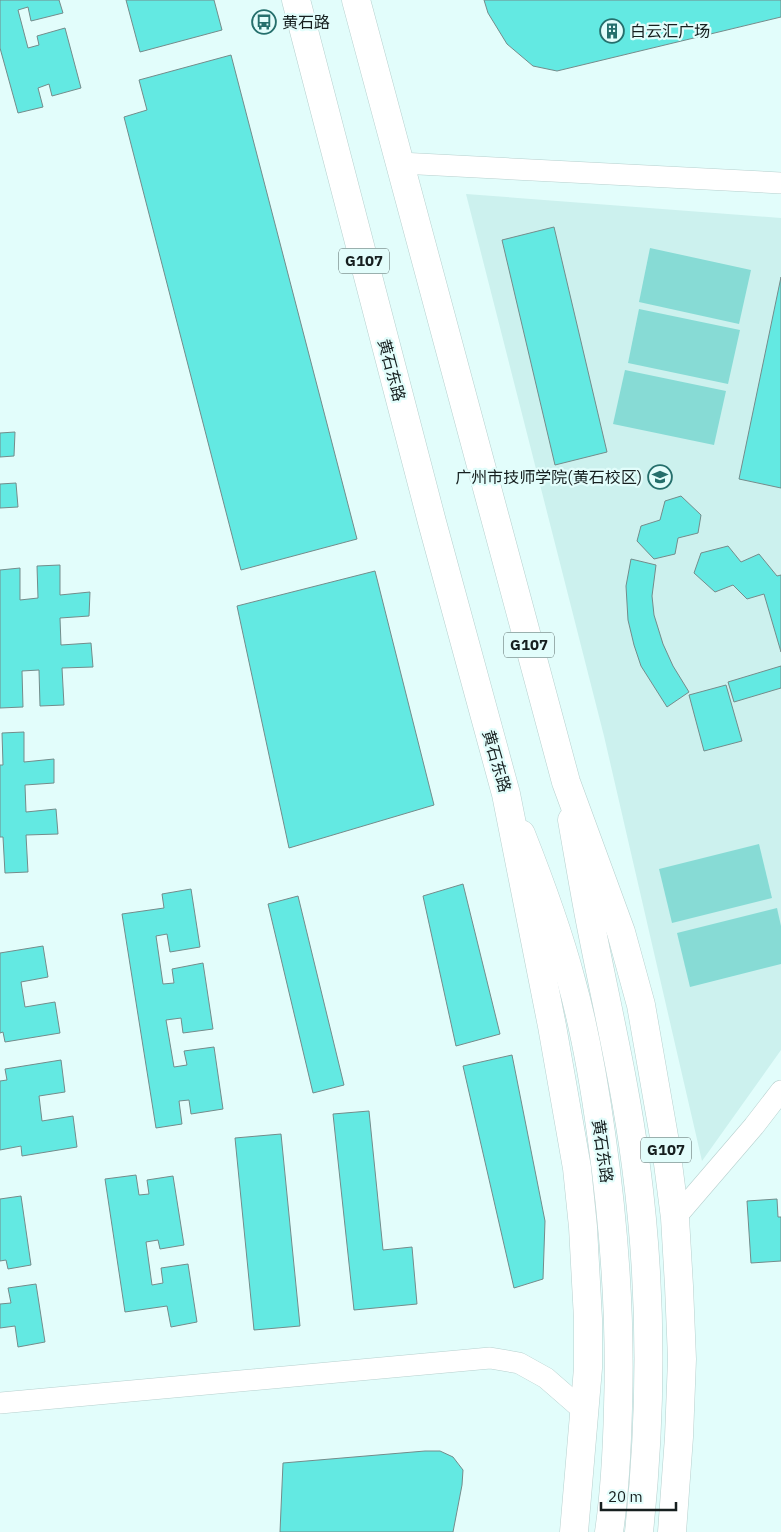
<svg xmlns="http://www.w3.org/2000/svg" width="781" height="1532" viewBox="0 0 781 1532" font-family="'IBM Plex Sans','Noto Sans SC',sans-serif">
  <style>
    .built { fill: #ccf1ee }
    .grass { fill: #87dbd5 }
    .building { fill: #63e9e2; stroke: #748c8b }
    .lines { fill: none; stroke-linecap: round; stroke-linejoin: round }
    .street-casing { stroke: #b6d0ce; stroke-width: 22 }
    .primary-casing { stroke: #b6d0ce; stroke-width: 29 }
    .highway-casing { stroke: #b6d0ce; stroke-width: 29 }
    .street { stroke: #fff; stroke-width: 21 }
    .primary { stroke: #fff; stroke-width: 28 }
    .highway { stroke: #fff; stroke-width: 28 }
    .labels { text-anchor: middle; stroke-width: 4.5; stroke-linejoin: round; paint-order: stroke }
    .shield { fill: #e2fdfb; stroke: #536261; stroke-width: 1 }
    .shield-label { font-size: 15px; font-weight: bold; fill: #161f1f }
    .poi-label { font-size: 16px; fill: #161f1f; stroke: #e2fdfb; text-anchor: start }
    .street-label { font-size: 16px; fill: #161f1f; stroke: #e2fdfb }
  </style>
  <rect width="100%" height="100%" fill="#e2fdfb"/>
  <!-- built -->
  <path class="built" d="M466,194L781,218V1050L702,1161L604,736Z"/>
  <!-- grass -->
  <g class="grass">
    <path d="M650,248L751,270L739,324L639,302Z"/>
    <path d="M639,309L740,330L728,384L628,363Z"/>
    <path d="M625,370L726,391L714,445L613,424Z"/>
    <path d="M759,844L772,898L672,923L659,869Z"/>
    <path d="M777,908L781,926V964L690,987L677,933Z"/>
  </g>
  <!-- building -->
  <g class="building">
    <path d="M0,0H59L63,13L31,21L28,7L18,10L28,48L39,45L37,36L65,28L81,88L52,96L49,84L38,88L43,107L18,113L0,48Z"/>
    <path d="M126,0H214L222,30L140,52Z"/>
    <path d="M484,0H781V17L557,71L533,66L507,44L488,13Z"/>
    <path d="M231,55L357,539L241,570L124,117L147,110L139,80Z"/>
    <path d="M554,227L607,452L555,465L502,240Z"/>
    <path d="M781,277V488L739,479Z"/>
    <path d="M15,432L14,456L0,457V433Z"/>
    <path d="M16,483L18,507L0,508V484Z"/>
    <path d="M681,496L701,515L698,533L678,538L675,554L654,559L637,541L641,526L660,520L665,501Z"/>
    <path d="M728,546L741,562L759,554L777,576L781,575V652L764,594L747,599L733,585L715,592L694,573L701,553Z"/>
    <path d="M631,559L656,565L652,596L654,615L663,644L673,666L689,692L667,707L641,666L634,645L628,620L626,586Z"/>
    <path d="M60,565V595L90,592L89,616L60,618L61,645L91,643L93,667L62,668L64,705L40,706L39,670L22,671L23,707L0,708V570L20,568V600L38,598L37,566Z"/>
    <path d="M375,571L434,805L289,848L237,606Z"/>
    <path d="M781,666V688L734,702L728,682Z"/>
    <path d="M726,685L742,741L704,751L689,695Z"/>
    <path d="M24,732V762L54,759V783L25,785L26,812L56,809L58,834L26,835L28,872L5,873L3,837H0V765H3L2,733Z"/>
    <path d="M463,884L500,1034L456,1046L423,896Z"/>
    <path d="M191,889L200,947L170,952L167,934L156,936L163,984L174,983L172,969L203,963L213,1029L183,1033L181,1018L166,1020L174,1067L187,1065L184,1051L214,1047L223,1109L191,1114L189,1100L179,1101L182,1124L156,1128L122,914L164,908L162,894Z"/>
    <path d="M298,896L344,1085L313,1093L268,904Z"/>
    <path d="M43,946L48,977L21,982L25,1007L55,1002L60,1033L5,1042L3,1032L0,1033V953Z"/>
    <path d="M512,1055L545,1221L543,1279L514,1288L463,1066Z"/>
    <path d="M61,1060L65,1092L39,1096L42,1121L73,1116L77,1147L22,1156L21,1146L0,1150V1081L7,1080L5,1069Z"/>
    <path d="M369,1111L383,1250L412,1247L417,1304L354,1310L333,1114Z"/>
    <path d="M281,1134L300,1326L254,1330L235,1138Z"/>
    <path d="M136,1175L139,1195L149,1194L147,1180L173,1176L184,1245L160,1249L158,1240L146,1242L152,1285L163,1283L161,1268L188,1264L197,1322L171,1327L167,1306L125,1312L105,1179Z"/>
    <path d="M21,1196L31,1265L8,1269L6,1260L0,1261V1199Z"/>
    <path d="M777,1199L778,1217H781V1261L751,1263L747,1201Z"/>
    <path d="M36,1284L45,1342L18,1347L15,1326L0,1328V1304L11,1303L8,1288Z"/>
    <path d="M425,1451H440L453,1457L463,1470L462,1485L453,1532H280L283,1463Z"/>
  </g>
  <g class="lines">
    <!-- street casing -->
    <g class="street-casing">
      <g id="street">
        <path d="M400,163L781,183"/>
        <path d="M675,1218L754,1126L781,1091"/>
        <path d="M0,1403L490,1358L519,1363L546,1378L585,1412"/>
      </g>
    </g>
    <!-- primary casing -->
    <g class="primary-casing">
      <g id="primary">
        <path d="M572,820C579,859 585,897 593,936C608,1012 626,1088 636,1166C652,1287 652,1411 639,1532"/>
        <path d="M521,834C540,882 558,931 571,980C585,1030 594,1082 601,1133C614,1224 621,1315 618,1408C617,1449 615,1491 609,1532"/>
      </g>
    </g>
    <!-- highway casing -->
    <g class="highway-casing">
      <g id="highway">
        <path d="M296,0L432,522L506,794L552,1026L577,1168L583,1227L588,1319V1368L574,1532"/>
        <path d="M356,0L566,782L621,932L641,1005L666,1148L675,1218L679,1286L682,1359L679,1437L672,1532"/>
      </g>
    </g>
    <!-- street -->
    <use href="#street" class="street"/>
    <!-- primary -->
    <use href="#primary" class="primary"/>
    <!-- highway -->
    <use href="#highway" class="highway"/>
  </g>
  <!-- icons -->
  <defs>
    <g id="bus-ring" transform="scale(1.25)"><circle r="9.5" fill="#e2fdfb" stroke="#256f6c" stroke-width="1.5"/><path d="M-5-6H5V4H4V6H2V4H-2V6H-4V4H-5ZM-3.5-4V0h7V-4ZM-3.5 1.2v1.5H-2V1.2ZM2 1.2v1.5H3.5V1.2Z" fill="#256f6c"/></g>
    <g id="building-ring" transform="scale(1.25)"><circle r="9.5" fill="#e2fdfb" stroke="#256f6c" stroke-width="1.5"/><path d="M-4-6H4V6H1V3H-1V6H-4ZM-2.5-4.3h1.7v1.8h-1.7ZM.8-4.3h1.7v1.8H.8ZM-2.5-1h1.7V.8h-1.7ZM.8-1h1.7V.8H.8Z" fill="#256f6c"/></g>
    <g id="university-ring" transform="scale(1.25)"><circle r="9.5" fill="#e2fdfb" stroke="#256f6c" stroke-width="1.5"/><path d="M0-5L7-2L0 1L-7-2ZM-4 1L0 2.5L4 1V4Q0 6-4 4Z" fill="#256f6c"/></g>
  </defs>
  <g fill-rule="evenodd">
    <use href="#bus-ring" x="264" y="22"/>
    <use href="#building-ring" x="612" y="31"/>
    <use href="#university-ring" x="660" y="477"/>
  </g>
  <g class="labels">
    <!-- shield labels -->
    <g class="shield">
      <rect x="339" y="248.5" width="50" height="25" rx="4"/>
      <rect x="504" y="632.5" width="50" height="25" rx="4"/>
      <rect x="641" y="1137.5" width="50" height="25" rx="4"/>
    </g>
    <g class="shield-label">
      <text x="364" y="266">G107</text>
      <text x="529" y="650">G107</text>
      <text x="666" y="1155">G107</text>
    </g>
    <!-- poi labels -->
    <g class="poi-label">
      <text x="282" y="28">黄石路</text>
      <text x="630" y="37">白云汇广场</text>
      <text x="642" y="483" text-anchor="end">广州市技师学院(黄石校区)</text>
    </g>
    <!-- street labels -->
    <g class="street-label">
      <text transform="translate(392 370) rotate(75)" y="6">黄石东路</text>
      <text transform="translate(497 761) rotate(74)" y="6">黄石东路</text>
      <text transform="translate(603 1151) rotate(82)" y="6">黄石东路</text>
    </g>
  </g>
  <!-- scale -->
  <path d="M601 1502v8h75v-8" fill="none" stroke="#161f1f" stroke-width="2.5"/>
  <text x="608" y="1502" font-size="15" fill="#161f1f" stroke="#e2fdfb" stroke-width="4" paint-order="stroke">20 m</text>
</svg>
